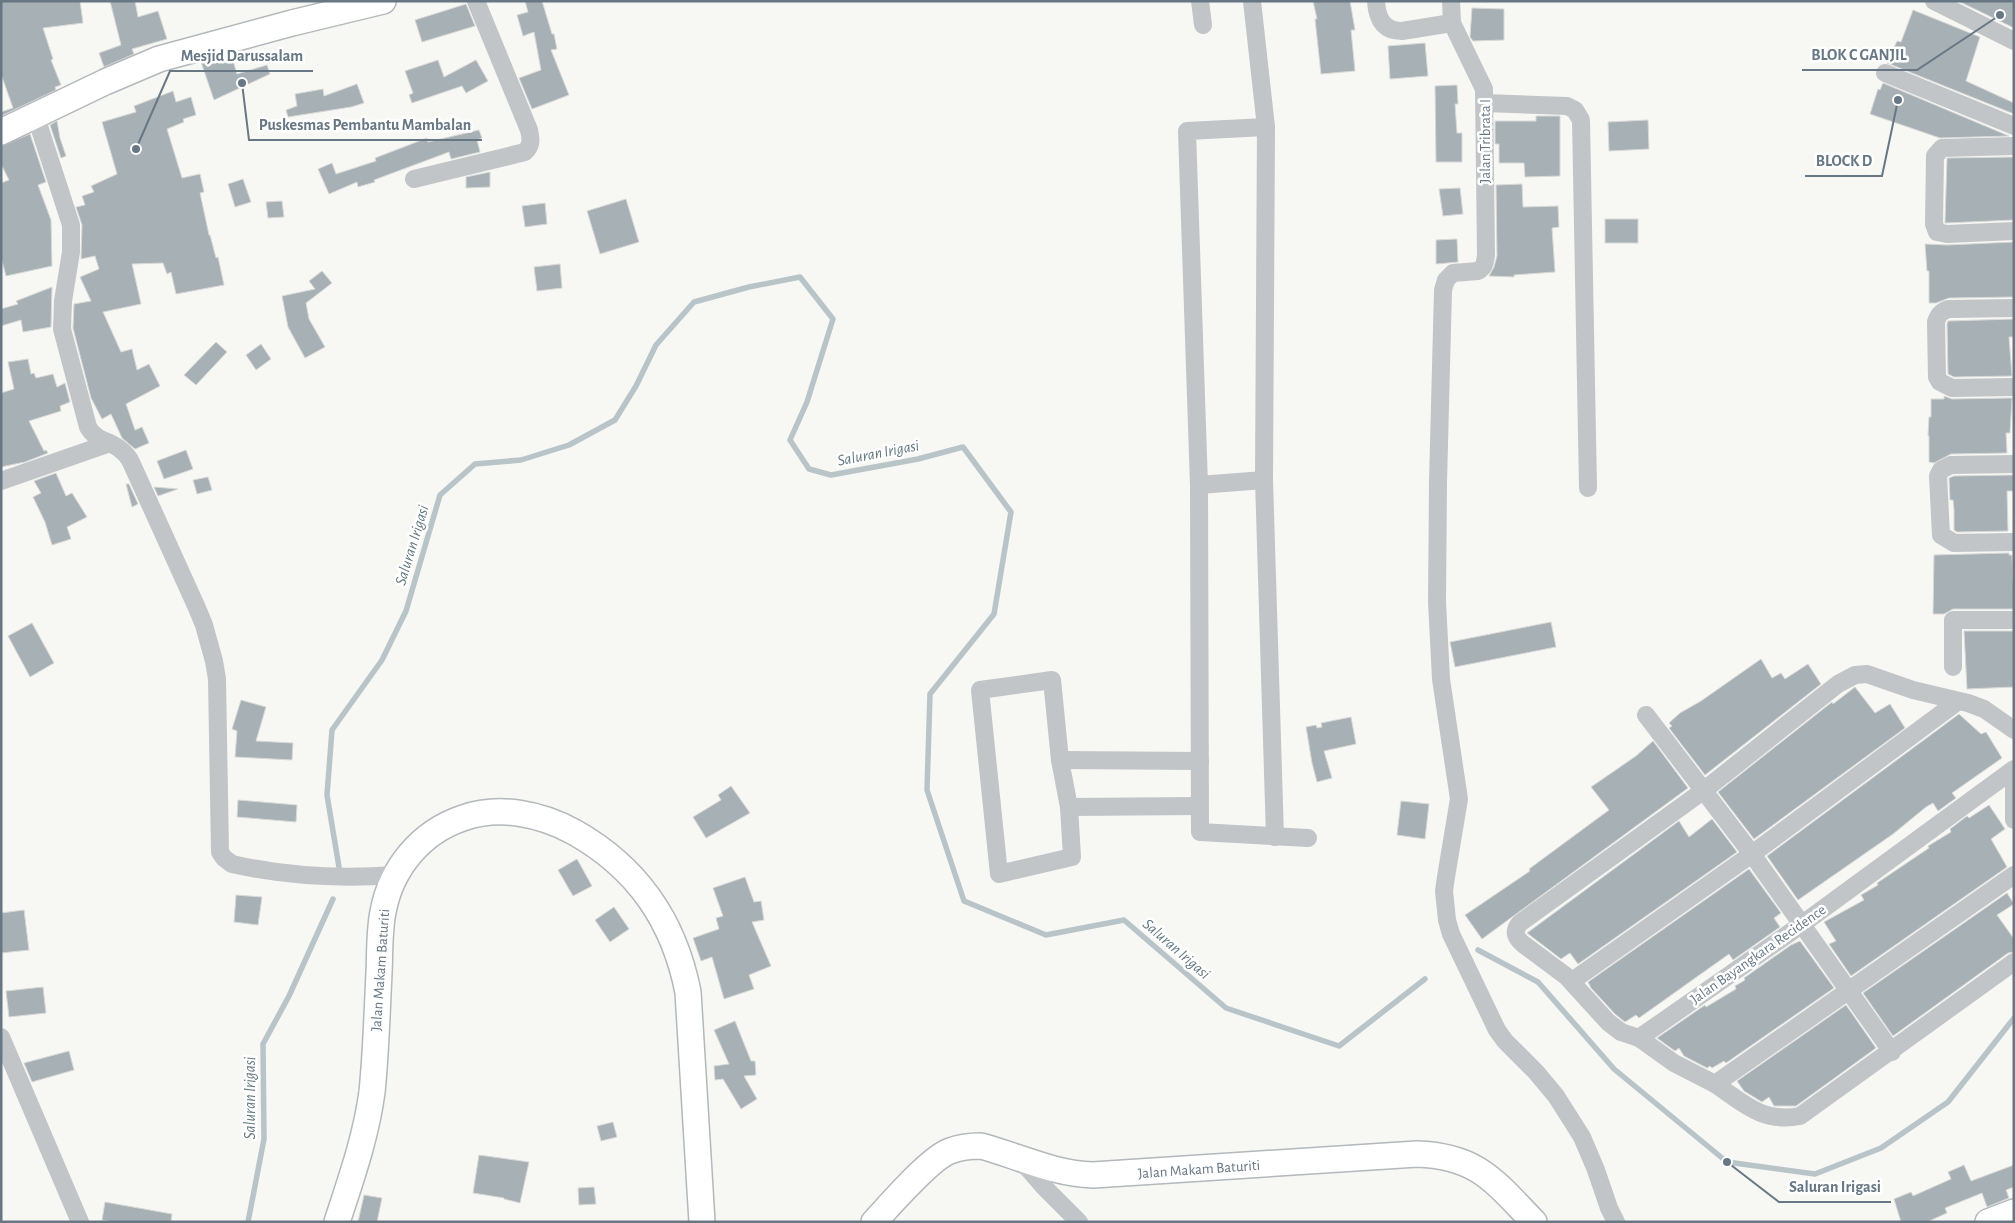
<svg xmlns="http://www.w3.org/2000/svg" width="2015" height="1223" viewBox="0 0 2015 1223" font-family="'Alegreya Sans',sans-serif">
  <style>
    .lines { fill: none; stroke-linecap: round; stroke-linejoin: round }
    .stream { stroke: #b9c4c9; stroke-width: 5.5 }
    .building { fill: #a7b0b5; stroke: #d9d9d7 }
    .secondary-casing { stroke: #b3b8bd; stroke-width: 28 }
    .street { stroke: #c1c5c8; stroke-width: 18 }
    .secondary { stroke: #fff; stroke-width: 25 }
    .labels { text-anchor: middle; stroke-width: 5; stroke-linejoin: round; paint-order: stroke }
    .street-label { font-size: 15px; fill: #677784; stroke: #fff }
    .water-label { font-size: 16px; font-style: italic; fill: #637880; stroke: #fff }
    .leader { fill: none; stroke: #677784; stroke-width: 2 }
    .callout-dot { fill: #677784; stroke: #fff; stroke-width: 2 }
    .callout-label { font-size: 16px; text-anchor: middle; font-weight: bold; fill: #677784; stroke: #fff; stroke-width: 5; stroke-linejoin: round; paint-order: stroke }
  </style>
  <rect width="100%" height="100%" fill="#f7f7f4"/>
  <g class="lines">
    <!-- stream -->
    <g class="stream">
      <path d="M340,873L327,795L332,730L382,660L406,611L440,495L475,464L521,460L569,445L615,420L636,386L656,345L694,302L749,287L800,277L833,319L807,402L790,440L809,469L831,475L918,459L963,447L1011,512L994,614L930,694L927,790L964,901L1046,935L1124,920L1226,1008L1339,1046L1425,979"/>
      <path d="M1478,950L1538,982L1614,1069L1727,1162L1815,1174L1881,1148L1948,1102L2014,1018"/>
      <path d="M248,1222L264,1139L263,1044L289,996L333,899"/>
    </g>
  </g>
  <!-- building -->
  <g class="building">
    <path d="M1,1H80L83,23L43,28L53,59L51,60L61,85L55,87L56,90L1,116V112L13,108L1,74Z"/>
    <path d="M110,1H135L138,17L158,11L167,39L132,49L134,54L104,67L99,53L121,45Z"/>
    <path d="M525,1H542L552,34H554L557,49L551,50L569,95L532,109L519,78L541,70L534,32L523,36L517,15L528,12Z"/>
    <path d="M1313,1H1350L1355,30H1351L1355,71L1321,74L1315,19H1317Z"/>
    <path d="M1958,1H2014V28L1983,13Z"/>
    <path d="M466,4L475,26L422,42L415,20Z"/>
    <path d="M1472,8L1504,9V40L1473,41L1470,37Z"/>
    <path d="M1913,10L1980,37L1966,81L2014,103V114L1887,63L1897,41L1901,42Z"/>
    <path d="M1425,43L1428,76L1390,79L1388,46Z"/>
    <path d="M231,54L237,74L267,65L270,74L214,100L201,62Z"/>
    <path d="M438,60L444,77L476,60L488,81L466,93L462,86L412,103L409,95L413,93L405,71Z"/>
    <path d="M1883,83L2009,136L1940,138L1870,114L1878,89L1880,90Z"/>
    <path d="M357,84L364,103L351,107L288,117L286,110L297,106L295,94L323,89L324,96Z"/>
    <path d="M1457,85L1458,104H1455L1457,133H1462V162H1436L1435,86Z"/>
    <path d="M173,91L176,102L191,97L196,115L183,119L184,122L167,129L182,178L200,174L204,192L200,193L209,235H210L216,258L218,257L224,285L176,294L171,272L167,274L163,263L132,264L141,304L103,312L121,352L132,349L137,370L149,364L160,386L126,404L135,430L142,427L149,443L135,449L122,438L111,414L102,419L91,398L73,328L74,304L91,301L80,277L99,269L95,256L81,259L82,225L76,207L85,205L82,196L94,192L91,186L117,174L102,122L136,112L134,106Z"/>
    <path d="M1536,116H1560V176L1525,177L1524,163H1499V144H1495V121H1536Z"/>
    <path d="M1648,120L1649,149L1609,151L1608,122Z"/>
    <path d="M57,121L60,138L66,156L61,158L50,125Z"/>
    <path d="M479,130L482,138L477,140L480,152L451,159L449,152L374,180L375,182L358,187L357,182L329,194L318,169L332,163L336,174L376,161L375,158L427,138L428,142Z"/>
    <path d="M30,134L46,182L38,185L51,220L52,266L6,276L1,257V183L9,180L1,164V146Z"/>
    <path d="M2014,157V220L1945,223L1947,158Z"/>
    <path d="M490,172V187L466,188V177Z"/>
    <path d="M243,179L251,202L235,207L228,184Z"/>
    <path d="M1522,184L1523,207L1558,206L1559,227L1552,228L1555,272L1514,275V277L1489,276L1494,267L1497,256L1496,185Z"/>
    <path d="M1460,188L1463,214L1443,216L1439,189Z"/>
    <path d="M626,199L639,242L600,254L587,211Z"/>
    <path d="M282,201L284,217L268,218L266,202Z"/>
    <path d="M545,203L547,224L525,227L522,206Z"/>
    <rect x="1605" y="219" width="33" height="24"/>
    <path d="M1457,239L1458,262L1436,264V240Z"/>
    <path d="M2014,242V297L1949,298L1936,303H1929V271H1927L1925,244L1947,245Z"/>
    <path d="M560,264L562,288L537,291L534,267Z"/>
    <path d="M322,271L332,283L306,303L309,319L325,347L305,358L288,327L282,296L315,289L309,281Z"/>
    <path d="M52,287L51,327L23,332L21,320L1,326V309L18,304L16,301Z"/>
    <path d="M2014,319V337H2009L2012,376L1954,377L1948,374L1947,324L1948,321Z"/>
    <path d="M216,342L227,352L196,385L184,375Z"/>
    <path d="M261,344L271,359L256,370L246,355Z"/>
    <path d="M28,359L31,374L34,373L36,378L53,374L57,387L65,383L70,402L60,406L61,411L29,421L44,451L46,450L48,453L25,462L1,467V393L14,389L8,362Z"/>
    <path d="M1944,396L1952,399L2012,398L2010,433H2006L2007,453L1951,454L1934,463L1929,462V436H1928L1929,417H1931V399H1944Z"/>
    <path d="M186,450L193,469L164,479L157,461Z"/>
    <path d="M56,473L66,496L72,493L87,517L67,527L71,539L52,545L45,522L33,497L41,493L34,481Z"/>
    <path d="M2014,475V491H2007L2008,531L1957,532L1954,530V509L1953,500H1950L1949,478L1954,476Z"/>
    <path d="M208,477L212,490L197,494L193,480Z"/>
    <path d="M126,484H129L138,504L132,507Z"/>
    <path d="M154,487L178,489L158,496Z"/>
    <path d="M2009,553V555H2012L2014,609H1953L1944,614H1933L1934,555Z"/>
    <path d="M1551,622L1556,647L1455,667L1450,642Z"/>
    <path d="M32,623L54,663L30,677L8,636Z"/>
    <path d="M1964,631H2014V687L1967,689Z"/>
    <path d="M1761,659L1772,678L1781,673L1785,679L1808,664L1821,684L1705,775L1669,728L1672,726L1669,723L1680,713L1701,701Z"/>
    <path d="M1855,687L1875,713L1890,704L1905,728L1754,839L1718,792L1832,702L1833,704Z"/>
    <path d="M241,700L266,707L256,741L293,743L292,760L235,757L237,731L232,729Z"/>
    <path d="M1959,714L1981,734L1986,732L2002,758L1952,793L1956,798L1938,811L1933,803L1926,807L1893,834L1798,900L1767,856Z"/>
    <path d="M1351,717L1356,744L1324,751L1332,778L1317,782L1312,763L1306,727L1316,725L1317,728L1322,727L1321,723Z"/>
    <path d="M1653,741L1688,788L1482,939L1465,915L1530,871L1529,869L1609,810L1591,787L1636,756Z"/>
    <path d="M731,786L750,813L706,838L693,817L721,800L718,795Z"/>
    <path d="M238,800L297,805L296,822L237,817Z"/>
    <path d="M1401,801L1429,804L1425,839L1397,835Z"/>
    <path d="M1989,805L2005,829L1991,839L2007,867L1851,976L1829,944L1836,941L1824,922L1864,900L1861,895L1878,885L1877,883L1929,848L1928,846L1951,832L1950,829L1967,816L1969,818Z"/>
    <path d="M1712,819L1737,852L1578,964L1570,953L1561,959L1527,933L1679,821L1689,837Z"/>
    <path d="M577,859L592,886L573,896L558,870Z"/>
    <path d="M1749,869L1781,913L1774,918L1780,927L1733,960L1729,954L1639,1018L1636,1015L1625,1022L1615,1014L1591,988L1588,982Z"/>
    <path d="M745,877L754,902L761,901L764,920L752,922L771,966L749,975L754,989L724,999L712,957L701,961L693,938L719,929L716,918L723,916L713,888Z"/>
    <path d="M2007,893L2014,904L1997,915L2014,939V952L2008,953L1893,1036L1863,993Z"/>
    <path d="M236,895L262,897L258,925L234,922Z"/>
    <path d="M614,907L629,929L610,942L595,920Z"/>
    <path d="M24,910L29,950L1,953V913Z"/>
    <path d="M1800,941L1834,988L1726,1063L1724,1061L1712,1068L1710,1066L1707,1068L1684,1056L1679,1048L1675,1051L1657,1038L1705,1005L1706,1007L1736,989L1735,986L1745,980L1744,978L1791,945Z"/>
    <path d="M43,987L46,1013L9,1017L6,991Z"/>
    <path d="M1846,1005L1876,1048L1796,1106H1774L1769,1097L1762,1102L1744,1091L1737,1081Z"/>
    <path d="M735,1021L751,1061H755L756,1075L744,1076L757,1099L741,1109L723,1079L715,1080L714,1066L729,1064L714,1030Z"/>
    <path d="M69,1051L74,1070L32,1082L24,1063Z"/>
    <path d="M613,1122L617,1137L601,1141L597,1126Z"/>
    <path d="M479,1155L529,1162L520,1203L504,1199V1198L473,1193Z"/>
    <path d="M1964,1165L1971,1181L2014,1165V1187L2006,1190L2009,1198L1987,1207L1982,1193L1945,1208L1947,1213L1927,1222H1901L1894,1199L1911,1192L1913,1196L1951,1179L1948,1172Z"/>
    <path d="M594,1187L596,1204L579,1205L578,1188Z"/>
    <path d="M364,1195L382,1198L377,1222H358Z"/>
    <path d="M105,1202L172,1214L171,1222H113L102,1220Z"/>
  </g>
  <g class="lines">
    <!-- secondary casing -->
    <g class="secondary-casing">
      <g id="secondary">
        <path d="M1,132L105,82L159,59L292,23L383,1"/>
        <path d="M337,1222C351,1179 366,1137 372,1092C376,1053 377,1013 379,973C380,953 379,932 383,912C391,868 421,832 463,818C500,805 541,814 574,832C638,868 674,921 688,992L702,1222"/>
        <path d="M874,1222C890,1205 930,1158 950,1151C960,1147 970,1146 981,1146C1018,1156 1054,1174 1093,1175L1417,1154C1478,1156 1495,1182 1534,1222"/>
        <path d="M1988,1222L2014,1212"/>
      </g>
    </g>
    <!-- street -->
    <g class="street">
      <path d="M1200,1L1203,25"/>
      <path d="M1252,1L1266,127L1264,480L1275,837"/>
      <path d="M1376,1C1377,18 1383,31 1402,31L1452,23"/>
      <path d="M1451,1L1452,23L1484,89L1486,255C1485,262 1485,267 1478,271L1453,273L1446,280L1443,290L1438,482L1437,602L1441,679L1459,799L1446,877L1444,891L1447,920L1451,934L1497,1030L1505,1041L1536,1072L1556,1096L1582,1137L1596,1170L1609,1208L1616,1222"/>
      <path d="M1934,1L2014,41"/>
      <path d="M1885,73L2014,126"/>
      <path d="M1485,103L1567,106L1575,110L1581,120L1588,488"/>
      <path d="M36,117L71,225V252L63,301L62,329L88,427C98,445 117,439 130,460L197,608L204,625L214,661L217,679L220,852L224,858L232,864C285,876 341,879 395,875"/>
      <path d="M1266,127L1187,131L1199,485L1200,832L1308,838"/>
      <path d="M2014,146L1942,148L1935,156L1934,224L1937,232L1947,234L2014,231"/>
      <path d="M414,179L525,152C532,145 531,139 529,130L476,1"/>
      <path d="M2014,308L1949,309C1941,311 1938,315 1936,322L1937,377L1940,382L1952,388L2014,387"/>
      <path d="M2014,464L1951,465L1941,470L1938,476L1941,535L1954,543L2014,542"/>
      <path d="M1,481L110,443"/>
      <path d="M1199,485L1264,480"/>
      <path d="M1953,667V620H2014"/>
      <path d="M1052,680L1060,760L1069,807L1072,857L999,874L980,690Z"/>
      <path d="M1646,715L1752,854L1957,702"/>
      <path d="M2014,730L1984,709L1968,703L1913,690L1867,674L1855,675L1838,684L1703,791L1520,923C1513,931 1515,937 1523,944L1566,976L1608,1022L1621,1032L1639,1038L1674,1063L1715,1084L2014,875"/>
      <path d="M1060,760L1200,761"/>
      <path d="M2014,784V820"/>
      <path d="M1069,807L1199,806"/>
      <path d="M1572,981L1752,854L1892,1052"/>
      <path d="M1,1037L80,1222"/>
      <path d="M1639,1038L1801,925L2014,769"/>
      <path d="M1715,1084C1745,1104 1762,1123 1800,1116L2014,962"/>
      <path d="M1020,1159L1044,1187L1079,1222"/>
    </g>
    <!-- secondary -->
    <use href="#secondary" class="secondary"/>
  </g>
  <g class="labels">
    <!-- street labels -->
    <g class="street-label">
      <text transform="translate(1485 141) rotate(-90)" y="5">Jalan Tribrata I</text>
      <text transform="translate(1758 954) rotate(-35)" y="5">Jalan Bayangkara Recidence</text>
      <text transform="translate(380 970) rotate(-86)" y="5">Jalan Makam Baturiti</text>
      <text transform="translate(1199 1169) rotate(-4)" y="5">Jalan Makam Baturiti</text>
    </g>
    <!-- water labels -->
    <g class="water-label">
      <text transform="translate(878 452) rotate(-11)" y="6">Saluran Irigasi</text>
      <text transform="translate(411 545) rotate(-73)" y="6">Saluran Irigasi</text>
      <text transform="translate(1177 948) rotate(41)" y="6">Saluran Irigasi</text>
      <text transform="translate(249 1098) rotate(-90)" y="6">Saluran Irigasi</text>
    </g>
  </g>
  <!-- callouts -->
  <path class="leader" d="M2000 15L1917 70H1802M136 149L170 71H313M242 83L249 140H482M1898 100L1882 176H1805M1727 1162L1779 1202H1891"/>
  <g class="callout-dot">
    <circle cx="2000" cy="15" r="5"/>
    <circle cx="136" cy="149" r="5"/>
    <circle cx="242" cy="83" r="5"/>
    <circle cx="1898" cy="100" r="5"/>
    <circle cx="1727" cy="1162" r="5"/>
  </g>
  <g class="callout-label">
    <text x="1859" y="60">BLOK C GANJIL</text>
    <text x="242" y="61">Mesjid Darussalam</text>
    <text x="365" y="130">Puskesmas Pembantu Mambalan</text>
    <text x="1844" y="166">BLOCK D</text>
    <text x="1835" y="1192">Saluran Irigasi</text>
  </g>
  <!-- border -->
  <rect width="2015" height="1223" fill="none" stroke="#677784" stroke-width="5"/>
</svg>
